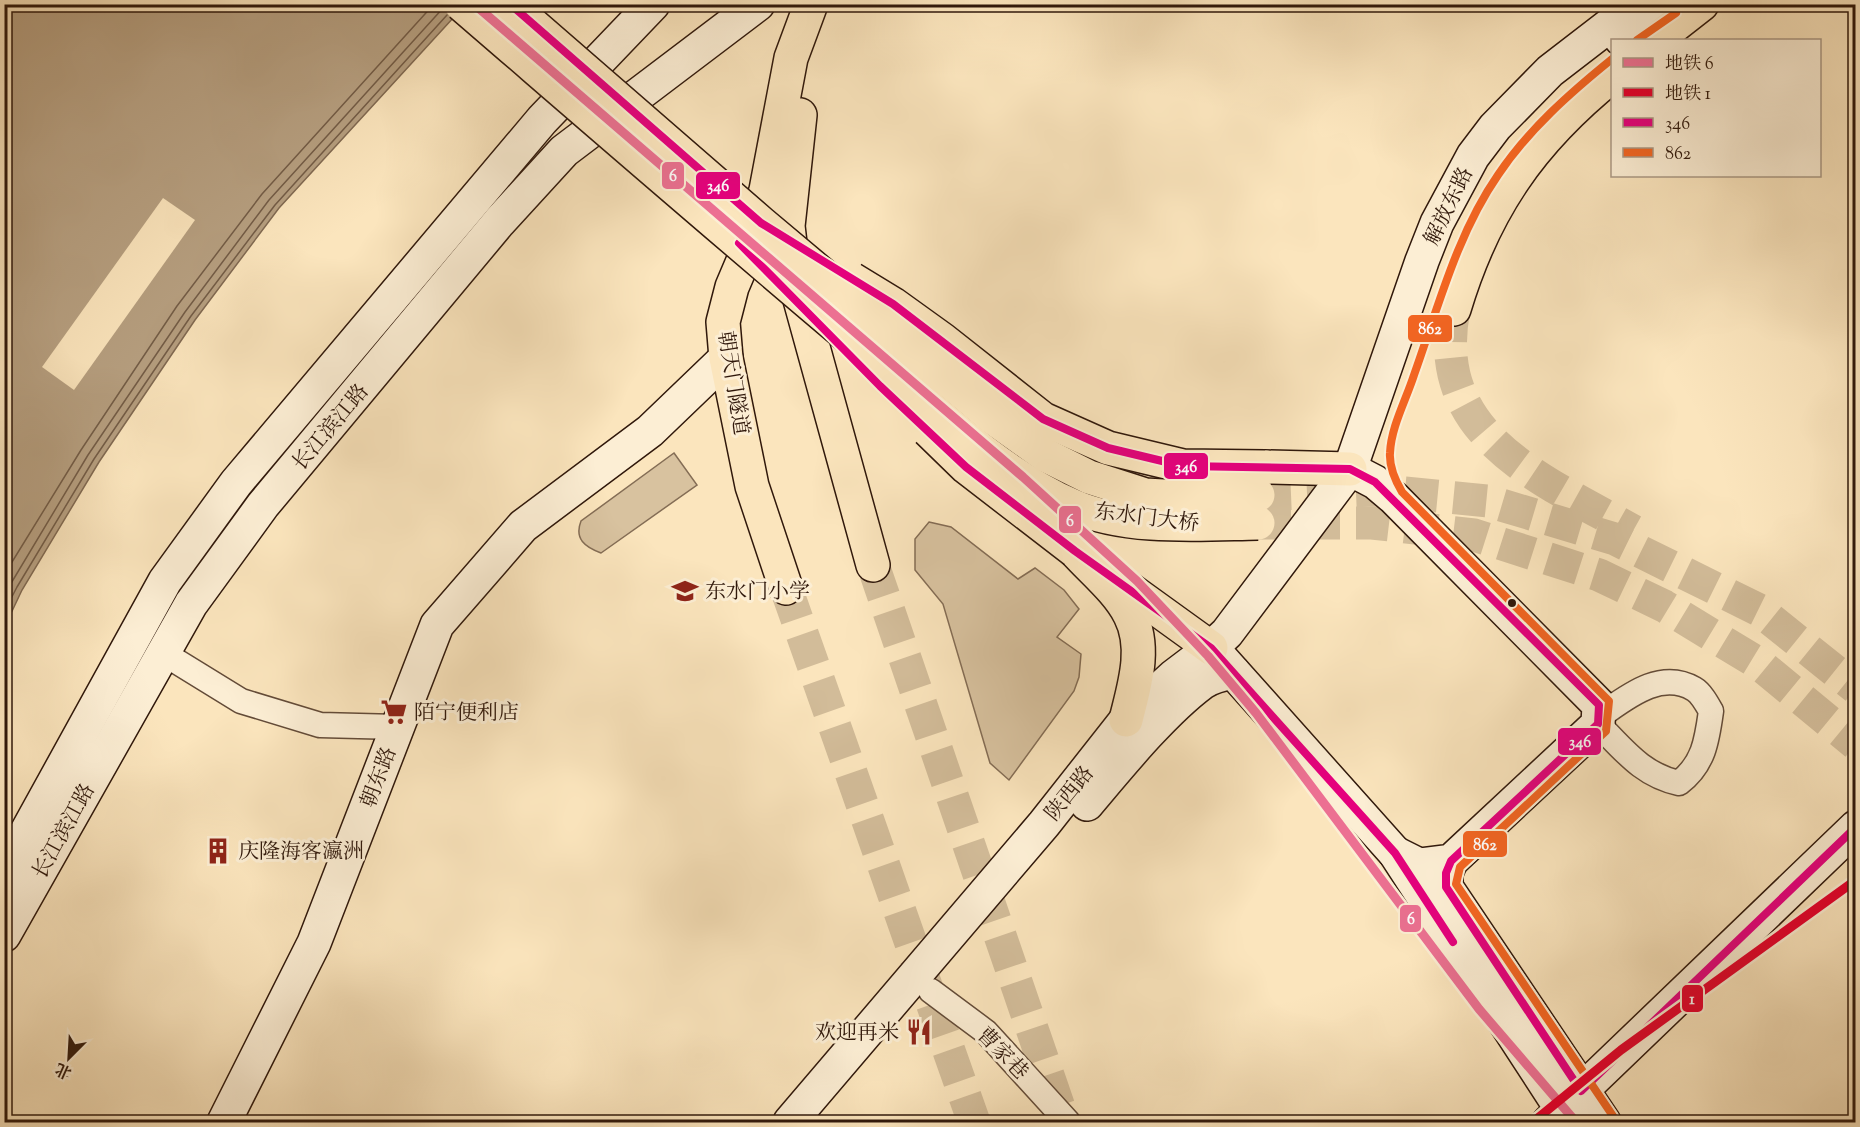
<svg xmlns="http://www.w3.org/2000/svg" width="1860" height="1127" viewBox="0 0 1860 1127" font-family="'Sorts Mill Goudy','Noto Serif SC',serif">
  <style>
    .green { fill: #d8c29f; stroke: #846d55; stroke-width: 1.5 }
    .water { fill: #b69f80; stroke: #806951; stroke-width: 1.5 }
    .pier { fill: #fbe5bd }
    .lines { fill: none; stroke-linecap: round; stroke-linejoin: round }
    .shore { stroke: #735c46; stroke-width: 1.5 }
    .primary-tunnel { stroke: #d2bc99; stroke-width: 33; stroke-dasharray: 33 16; stroke-linecap: butt }
    .street-casing { stroke: #634b38; stroke-width: 27 }
    .secondary-casing { stroke: #30180b; stroke-width: 36 }
    .primary-casing { stroke: #30180b; stroke-width: 36 }
    .street { stroke: #fceed4; stroke-width: 24 }
    .secondary { stroke: #fceed4; stroke-width: 33 }
    .primary { stroke: #fbe5bd; stroke-width: 33 }
    .primary-bridge-casing { stroke: #30180b; stroke-width: 36; stroke-linecap: butt }
    .primary-bridge { stroke: #fbe5bd; stroke-width: 33 }
    .bus-1-casing { stroke: #fceed4; stroke-width: 12 }
    .bus-2-casing { stroke: #fceed4; stroke-width: 12 }
    .bus-1 { stroke: #e5007d; stroke-width: 8 }
    .bus-2 { stroke: #f26522; stroke-width: 8 }
    .metro-1-casing { stroke: #fceed4; stroke-width: 14 }
    .metro-2-casing { stroke: #fceed4; stroke-width: 14 }
    .metro-1 { stroke: #ec7092; stroke-width: 9 }
    .metro-2 { stroke: #e4002b; stroke-width: 9 }
    .bus-dot { fill: #30180b; stroke: #fceed4; stroke-width: 2 }
    .labels { text-anchor: middle; stroke-width: 6; stroke-linejoin: round; paint-order: stroke }
    .street-label { font-size: 21px; fill: #30180b; stroke: #fceed4 }
    .poi-label { font-size: 21px; fill: #30180b; stroke: #fceed4; text-anchor: start }
    .line-badge { stroke: #fceed4; stroke-width: 2 }
    .badge-label { font-size: 16px; text-anchor: middle; font-weight: bold; fill: #fff }
  </style>
  <rect width="100%" height="100%" fill="#fbe5bd"/>
  <filter id="stains"><feTurbulence type="fractalNoise" baseFrequency=".00333" numOctaves="4"/><feColorMatrix values="0 0 0 0 .2 0 0 0 0 .09 0 0 0 0 .02 0 0 0 .5 -.17"/></filter>
  <radialGradient id="worn" r=".72"><stop offset=".6" stop-color="#630" stop-opacity="0"/><stop offset="1" stop-color="#630" stop-opacity=".3"/></radialGradient>
  <!-- green -->
  <g class="green">
    <path d="M674,453L697,485L601,553C585,547 574,539 581,521Z"/>
    <path d="M929,522L951,527L1018,579L1035,568L1064,590L1079,609L1057,637L1081,654L1079,677L1074,691L1009,780L990,763L943,604L915,570V539Z"/>
  </g>
  <!-- water -->
  <path class="water" d="M5,5H465L279,208L195,320L99,462L22,590L5,626Z"/>
  <!-- pier -->
  <path class="pier" d="M163,198L195,220L74,390L42,367Z"/>
  <g class="lines">
    <!-- shore -->
    <g class="shore">
      <path d="M4,575L81,450L177,306L262,194L434,4"/>
      <path d="M4,595L88,455L185,312L269,200L444,7"/>
      <path d="M4,612L17,587L94,459L191,316L275,205L447,15"/>
    </g>
    <!-- primary-tunnel -->
    <g class="primary-tunnel">
      <path d="M1454,309C1429,436 1542,479 1633,531"/>
      <path d="M1258,495L1374,490L1488,501L1615,539L1759,610L1856,688"/>
      <path d="M1258,523H1372L1474,535L1599,575L1664,606L1758,663L1856,744"/>
      <path d="M873,565L1064,1122"/>
      <path d="M786,588L974,1122"/>
    </g>
    <!-- street casing -->
    <g class="street-casing">
      <g id="street">
        <path d="M163,653L241,701L320,725L398,727"/>
        <path d="M1598,724C1624,750 1642,775 1679,783C1704,764 1707,740 1711,711C1707,704 1701,693 1694,689C1660,669 1626,698 1600,716"/>
        <path d="M931,991L986,1032L1068,1122"/>
      </g>
    </g>
    <!-- secondary casing -->
    <g class="secondary-casing">
      <g id="secondary">
        <path d="M1621,39L1670,4"/>
        <path d="M1350,469L1375,482L1394,498L1599,705L1598,724L1451,861L1419,865L1395,853"/>
        <path d="M1219,656L1395,853L1570,1122"/>
        <path d="M1087,804C1120,765 1162,713 1202,683C1212,676 1222,674 1233,672"/>
        <path d="M1451,861L1446,873V887L1604,1122"/>
        <path d="M4,873L165,581L236,483L542,120L653,4"/>
        <path d="M4,935L191,604L263,505L499,222L564,151L758,4"/>
        <path d="M224,1122L314,943L437,625L523,526L650,431L726,358"/>
        <path d="M790,1122L1044,824L1126,720L1174,676L1211,648L1227,633L1350,469L1422,261L1437,223L1473,156L1495,127L1550,71L1637,4"/>
        <path d="M1549,1122L1856,827"/>
      </g>
    </g>
    <!-- primary casing -->
    <g class="primary-casing">
      <g id="primary">
        <path d="M1656,40L1702,4"/>
        <path d="M800,115L788,226L794,278L873,565"/>
        <path d="M1454,309C1484,209 1531,141 1612,76"/>
        <path d="M1265,467L1350,469"/>
        <path d="M1075,551C1093,571 1118,591 1130,615C1147,648 1134,687 1126,720"/>
        <path d="M1114,578L1211,648"/>
        <path d="M786,588L752,486L726,358L723,322L732,287L752,240L766,190L791,58L811,4"/>
      </g>
    </g>
    <!-- street -->
    <use href="#street" class="street"/>
    <!-- secondary -->
    <use href="#secondary" class="secondary"/>
    <!-- primary -->
    <use href="#primary" class="primary"/>
    <!-- primary-bridge casing -->
    <g class="primary-bridge-casing">
      <g id="primary-bridge">
        <path d="M461,4C592,117 722,230 854,341C921,397 992,471 1073,506C1127,530 1200,524 1258,523"/>
        <path d="M509,4L761,223L992,417L1045,455L1089,477L1145,495L1181,497L1258,495"/>
        <path d="M852,279L893,304L943,340L1043,419L1108,448L1183,466L1265,467"/>
        <path d="M928,430L966,467L1075,551"/>
      </g>
    </g>
    <!-- primary-bridge -->
    <use href="#primary-bridge" class="primary-bridge"/>
    <!-- bus-1 casing -->
    <g class="bus-1-casing">
      <g id="bus-1">
        <path d="M510,4L761,223L893,304L1043,419L1108,448L1183,466L1350,469L1375,482L1599,705L1598,724L1451,861L1446,873V887L1581,1091L1856,827"/>
        <path d="M739,243L880,386L966,467L1075,551L1211,648L1395,853L1453,942"/>
      </g>
    </g>
    <!-- bus-2 casing -->
    <g class="bus-2-casing">
      <g id="bus-2">
        <path d="M1637,40L1676,13"/>
        <path d="M1612,59C1570,93 1528,130 1498,175C1457,234 1438,308 1414,375C1406,400 1391,427 1390,453C1389,467 1395,480 1402,492L1609,701L1606,731L1460,867L1456,884L1613,1116"/>
      </g>
    </g>
    <!-- bus-1 -->
    <use href="#bus-1" class="bus-1"/>
    <!-- bus-2 -->
    <use href="#bus-2" class="bus-2"/>
    <!-- metro-1 casing -->
    <g class="metro-1-casing">
      <path id="metro-1" d="M474,4L1023,477L1137,581L1208,656L1256,713L1479,1009L1576,1122"/>
    </g>
    <!-- metro-2 casing -->
    <g class="metro-2-casing">
      <path id="metro-2" d="M1533,1122L1621,1050L1856,880"/>
    </g>
    <!-- metro-1 -->
    <use href="#metro-1" class="metro-1"/>
    <!-- metro-2 -->
    <use href="#metro-2" class="metro-2"/>
  </g>
  <!-- icons -->
  <defs>
    <g id="school-bare" transform="scale(2.07)"><path d="M0-5L7-2L0 1L-7-2ZM-4 1L0 2.5L4 1V4Q0 6-4 4Z" fill="#8f2418" stroke="#fceed4" stroke-width="2.5" paint-order="stroke"/></g>
    <g id="supermarket-bare" transform="scale(2.07)"><path d="M-6-5.5h2.5l.6 2H6L4.5 2H-2.5L-4.4-4H-6ZM-1.5 3.2a1.3 1.3 0 1 0 .1 0ZM3 3.2a1.3 1.3 0 1 0 .1 0Z" fill="#8f2418" stroke="#fceed4" stroke-width="2.5" paint-order="stroke"/></g>
    <g id="building-bare" transform="scale(2.07)"><path d="M-4-6H4V6H1V3H-1V6H-4ZM-2.5-4.3h1.7v1.8h-1.7ZM.8-4.3h1.7v1.8H.8ZM-2.5-1h1.7V.8h-1.7ZM.8-1h1.7V.8H.8Z" fill="#8f2418" stroke="#fceed4" stroke-width="2.5" paint-order="stroke"/></g>
    <g id="restaurant-bare" transform="scale(2.07)"><path d="M-5-6h1v4h1v-4h1v4h1v-4h1v5L-1.5 .5V6h-2V.5L-5-1ZM5-6V6H3V1.5H1.5Q1.5-4 5-6Z" fill="#8f2418" stroke="#fceed4" stroke-width="2.5" paint-order="stroke"/></g>
  </defs>
  <g fill-rule="evenodd">
    <use href="#school-bare" x="685" y="591"/>
    <use href="#supermarket-bare" x="394" y="712"/>
    <use href="#building-bare" x="218" y="851"/>
    <use href="#restaurant-bare" x="919" y="1032"/>
  </g>
  <!-- markers -->
  <circle class="bus-dot" cx="1512" cy="603" r="5"/>
  <g class="labels">
    <!-- street labels -->
    <g class="street-label">
      <text transform="translate(1448 206) rotate(-64)" y="7">解放东路</text>
      <text transform="translate(734 383) rotate(81)" y="7">朝天门隧道</text>
      <text transform="translate(330 427) rotate(-50)" y="7">长江滨江路</text>
      <text transform="translate(1147 517) rotate(7)" y="7">东水门大桥</text>
      <text transform="translate(378 777) rotate(-69)" y="7">朝东路</text>
      <text transform="translate(1069 793) rotate(-51)" y="7">陕西路</text>
      <text transform="translate(63 831) rotate(-61)" y="7">长江滨江路</text>
      <text transform="translate(1003 1053) rotate(46)" y="7">曹家巷</text>
    </g>
    <!-- poi labels -->
    <g class="poi-label">
      <text x="705" y="598">东水门小学</text>
      <text x="414" y="719">陌宁便利店</text>
      <text x="238" y="858">庆隆海客瀛洲</text>
      <text x="899" y="1039" text-anchor="end">欢迎再米</text>
    </g>
  </g>
  <g class="line-badge">
    <rect x="661" y="161" width="24" height="29" rx="6" fill="#ec7092"/>
    <rect x="695" y="171" width="46" height="29" rx="6" fill="#e5007d"/>
    <rect x="1407" y="314" width="46" height="29" rx="6" fill="#f26522"/>
    <rect x="1163" y="452" width="46" height="28" rx="6" fill="#e5007d"/>
    <rect x="1058" y="505" width="24" height="29" rx="6" fill="#ec7092"/>
    <rect x="1557" y="727" width="45" height="29" rx="6" fill="#e5007d"/>
    <rect x="1462" y="830" width="46" height="28" rx="6" fill="#f26522"/>
    <rect x="1399" y="904" width="23" height="29" rx="6" fill="#ec7092"/>
    <rect x="1681" y="984" width="23" height="29" rx="6" fill="#e4002b"/>
  </g>
  <g class="badge-label">
    <text x="673" y="181">6</text>
    <text x="718" y="191">346</text>
    <text x="1430" y="334">862</text>
    <text x="1186" y="472">346</text>
    <text x="1070" y="526">6</text>
    <text x="1580" y="747">346</text>
    <text x="1485" y="850">862</text>
    <text x="1411" y="924">6</text>
    <text x="1692" y="1004">1</text>
  </g>
  <!-- margin -->
  <rect width="1860" height="1127" fill="none" stroke="#fbe5bd" stroke-width="24"/>
  <rect x="6" y="6" width="1848" height="1115" fill="none" stroke="#30180b" stroke-width="3"/>
  <rect x="12" y="12" width="1836" height="1103" fill="none" stroke="#30180b" stroke-width="1.5"/>
  <!-- legend -->
  <rect x="1611" y="39" width="210" height="138" fill="#fceed4" stroke="#aa9884" stroke-width="1.5"/>
  <rect x="1623" y="58" width="30" height="9" fill="#ec7092" stroke="#aa9884" stroke-width="1.5"/>
  <text x="1665" y="69" font-size="18" fill="#30180b">地铁 6</text>
  <rect x="1623" y="88" width="30" height="9" fill="#e4002b" stroke="#aa9884" stroke-width="1.5"/>
  <text x="1665" y="99" font-size="18" fill="#30180b">地铁 1</text>
  <rect x="1623" y="118" width="30" height="9" fill="#e5007d" stroke="#aa9884" stroke-width="1.5"/>
  <text x="1665" y="129" font-size="18" fill="#30180b">346</text>
  <rect x="1623" y="148" width="30" height="9" fill="#f26522" stroke="#aa9884" stroke-width="1.5"/>
  <text x="1665" y="159" font-size="18" fill="#30180b">862</text>
  <!-- north arrow -->
  <g transform="translate(69 1058) rotate(204)" stroke="#fceed4" stroke-width="4.5" paint-order="stroke">
  <path d="M0-4.5L10 22L0 15L-10 22Z" fill="#30180b"/>
  <text y="-9" font-size="16" font-weight="bold" text-anchor="middle" fill="#30180b">北</text>
  </g>
  <rect width="100%" height="100%" filter="url(#stains)"/>
  <rect width="100%" height="100%" fill="url(#worn)"/>
</svg>
